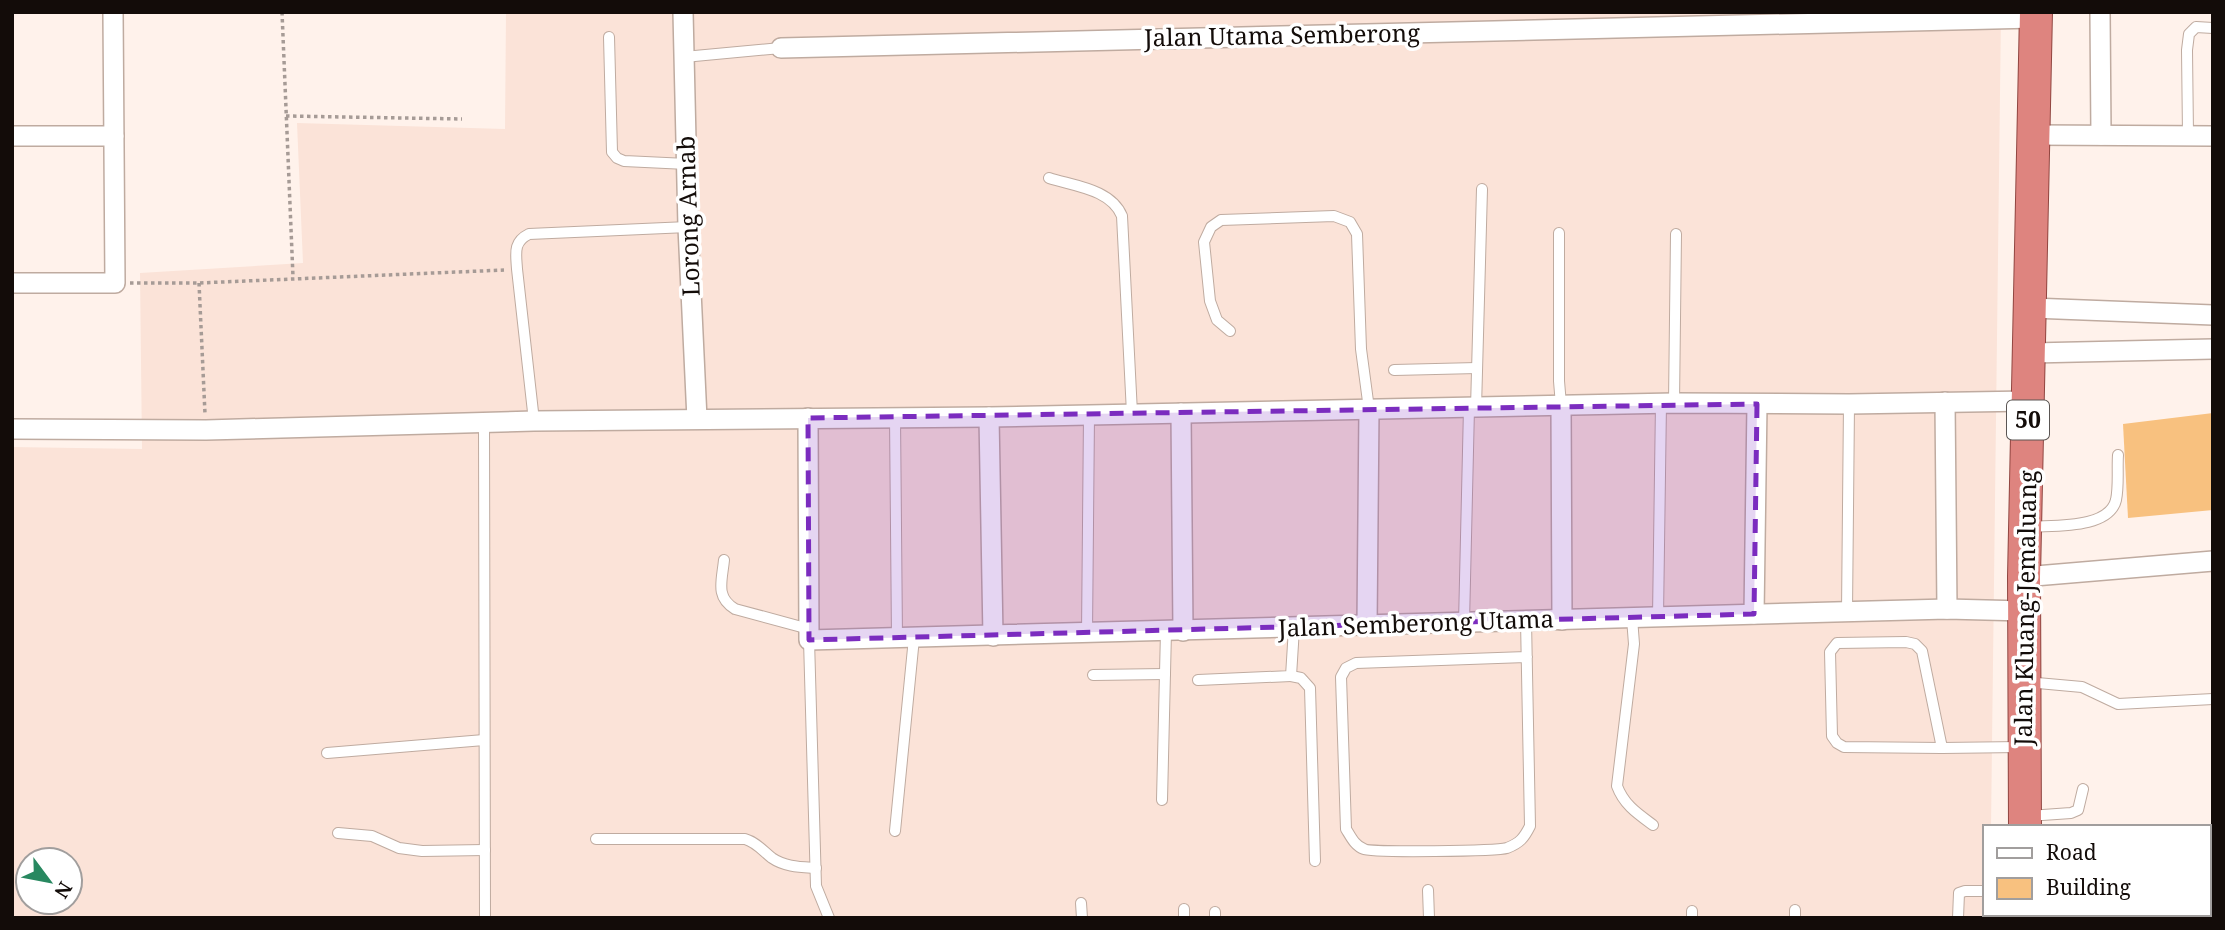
<svg xmlns="http://www.w3.org/2000/svg" width="2225" height="930" viewBox="0 0 2225 930" font-family="'Noto Serif',serif">
  <style>
    .built { fill: #fbe3d8; fill-rule: evenodd }
    .building { fill: #f8c17f }
    .lines { fill: none; stroke-linecap: round; stroke-linejoin: round }
    .service-casing { stroke: #bfaba0; stroke-width: 12 }
    .minor-casing { stroke: #bfaba0; stroke-width: 22 }
    .trunk-casing { stroke: #914641; stroke-width: 34 }
    .path { stroke: #a69b96; stroke-width: 3.5; stroke-dasharray: 3.5 3.5; stroke-linecap: butt }
    .service { stroke: #fff; stroke-width: 10 }
    .minor { stroke: #fff; stroke-width: 19 }
    .trunk { stroke: #de847f; stroke-width: 32 }
    .marked { fill: #7b2cbf; fill-opacity: 0.2; stroke: #7b2cbf; stroke-width: 5; stroke-dasharray: 14 9; stroke-linejoin: round }
    .labels { text-anchor: middle; stroke-width: 7; stroke-linejoin: round; paint-order: stroke }
    .shield { fill: #fff; stroke: #5a5553; stroke-width: 2 }
    .shield-label { font-size: 23px; font-weight: bold; fill: #130c09 }
    .street-label { font-size: 24px; fill: #130c09; stroke: #fff }
  </style>
  <rect width="100%" height="100%" fill="#fff2eb"/>
  <!-- built -->
  <path class="built" d="M506,12H2001L1991,827H1985V914H1990V918H12V447L142,449L140,273L303,263L297,123L505,129ZM28,860H70V902H28Z"/>
  <!-- building -->
  <path class="building" d="M2213,413V510L2128,518L2123,424Z"/>
  <g class="lines">
    <!-- service casing -->
    <g class="service-casing">
      <g id="service">
        <path d="M609,37L612,152L617,158L624,161L687,164"/>
        <path d="M684,57L781,48"/>
        <path d="M2188,135L2187,50L2189,34L2196,27L2213,28"/>
        <path d="M1049,178C1074,186 1111,189 1122,216L1132,413"/>
        <path d="M1559,233V381L1561,405"/>
        <path d="M1230,331L1217,320L1210,301L1204,242L1211,227L1221,220L1334,216L1350,222L1357,234L1361,349L1369,409"/>
        <path d="M1394,370L1477,368"/>
        <path d="M1674,403L1676,234"/>
        <path d="M1476,408L1482,189"/>
        <path d="M895,416L897,639"/>
        <path d="M534,421L517,269C516,253 513,242 529,234L688,227"/>
        <path d="M484,423L485,918"/>
        <path d="M2030,527C2054,525 2109,529 2116,500C2119,486 2117,469 2118,455"/>
        <path d="M724,560C722,581 715,597 735,609L809,629"/>
        <path d="M1847,612L1849,404"/>
        <path d="M1658,617L1661,403"/>
        <path d="M1632,618L1634,644L1617,786C1624,805 1638,814 1653,825"/>
        <path d="M1526,621L1530,826C1524,838 1520,843 1507,848C1497,851 1371,853 1364,849C1355,846 1351,837 1346,829L1341,677L1346,668L1356,663L1527,657"/>
        <path d="M1464,623L1469,408"/>
        <path d="M1087,634L1089,415"/>
        <path d="M809,640L816,886L829,918"/>
        <path d="M1093,675L1165,674"/>
        <path d="M1291,676L1301,678L1310,688L1315,861"/>
        <path d="M1198,680L1291,676L1294,628"/>
        <path d="M2027,682L2082,687L2118,704L2213,699"/>
        <path d="M1942,748L1844,747L1837,743L1832,736L1830,652L1837,643L1906,642L1915,644L1922,651L1942,748L2020,747"/>
        <path d="M327,753L484,740"/>
        <path d="M1162,800L1166,631"/>
        <path d="M2029,816L2071,813L2078,810L2083,789"/>
        <path d="M895,831L914,638"/>
        <path d="M338,833L372,836L399,848L422,851L485,850"/>
        <path d="M596,839H745C756,842 763,851 772,858C785,867 801,867 816,868"/>
        <path d="M1428,890L1429,918"/>
        <path d="M2209,902L2213,900"/>
        <path d="M1081,903L1082,918"/>
        <path d="M1795,910V918"/>
        <path d="M1692,911V918"/>
        <path d="M1215,912V918"/>
        <path d="M1184,918V909"/>
        <path d="M1958,918L1959,893L1965,891H1985"/>
        <path d="M2172,918L2180,914"/>
      </g>
    </g>
    <!-- minor casing -->
    <g class="minor-casing">
      <g id="minor">
        <path d="M683,12L688,227L697,419"/>
        <path d="M2100,12L2101,135"/>
        <path d="M781,48L2036,18"/>
        <path d="M2034,135L2213,136"/>
        <path d="M12,136H114"/>
        <path d="M12,283H115L113,12"/>
        <path d="M2030,308L2213,315"/>
        <path d="M2029,353L2213,349"/>
        <path d="M1945,402L1947,609"/>
        <path d="M1561,405L1562,620"/>
        <path d="M1181,413L1183,631"/>
        <path d="M989,417L993,636"/>
        <path d="M808,418L809,640L1947,609L2024,611"/>
        <path d="M12,429L206,430L534,421L989,417L1674,403L1849,404L2028,401"/>
        <path d="M2024,577L2213,561"/>
        <path d="M1754,614L1757,404"/>
        <path d="M1367,626L1369,409"/>
      </g>
    </g>
    <!-- trunk casing -->
    <g class="trunk-casing">
      <g id="trunk">
        <path d="M2025,827L2024,577L2036,12"/>
        <path d="M2023,918V914"/>
      </g>
    </g>
    <!-- path -->
    <g class="path">
      <path d="M282,12L293,277"/>
      <path d="M286,116L462,119"/>
      <path d="M130,283H199L504,270"/>
      <path d="M199,283L205,414"/>
    </g>
    <!-- service -->
    <use href="#service" class="service"/>
    <!-- minor -->
    <use href="#minor" class="minor"/>
    <!-- trunk -->
    <use href="#trunk" class="trunk"/>
  </g>
  <!-- marked area -->
  <path class="marked" d="M1757,404L1754,614L809,640L808,418Z"/>
  <g class="labels">
    <!-- shield labels -->
    <rect class="shield" x="2007" y="400.5" width="42" height="39" rx="5"/>
    <g class="shield-label">
      <text x="2028" y="428">50</text>
    </g>
    <!-- street labels -->
    <g class="street-label">
      <text transform="translate(1282 36) rotate(-1)" y="8">Jalan Utama Semberong</text>
      <text transform="translate(689 216) rotate(-92)" y="8">Lorong Arnab</text>
      <text transform="translate(2026 608) rotate(-89)" y="8">Jalan Kluang-Jemaluang</text>
      <text transform="translate(1416 624) rotate(-2)" y="8">Jalan Semberong Utama</text>
    </g>
  </g>
  <!-- border -->
  <rect width="2225" height="930" fill="none" stroke="#130c09" stroke-width="28"/>
  <!-- legend -->
  <rect x="1983" y="825" width="228" height="91" fill="#ffffff" stroke="#a19e9d" stroke-width="2"/>
  <rect x="1997" y="848" width="35" height="10" fill="#ffffff" stroke="#a19e9d" stroke-width="2"/>
  <text x="2046" y="860" font-size="21" fill="#130c09">Road</text>
  <rect x="1997" y="878" width="35" height="21" fill="#f8c17f" stroke="#a19e9d" stroke-width="2"/>
  <text x="2046" y="895" font-size="21" fill="#130c09">Building</text>
  <!-- north arrow -->
  <g transform="translate(49 881) rotate(122)"><circle r="33" fill="#ffffff" stroke="#a19e9d" stroke-width="2"/>
  <path d="M0-5L12 26L0 18L-12 26Z" fill="#288860"/>
  <text y="-10" font-size="19" font-weight="bold" text-anchor="middle" fill="#130c09">N</text>
  </g>
</svg>
